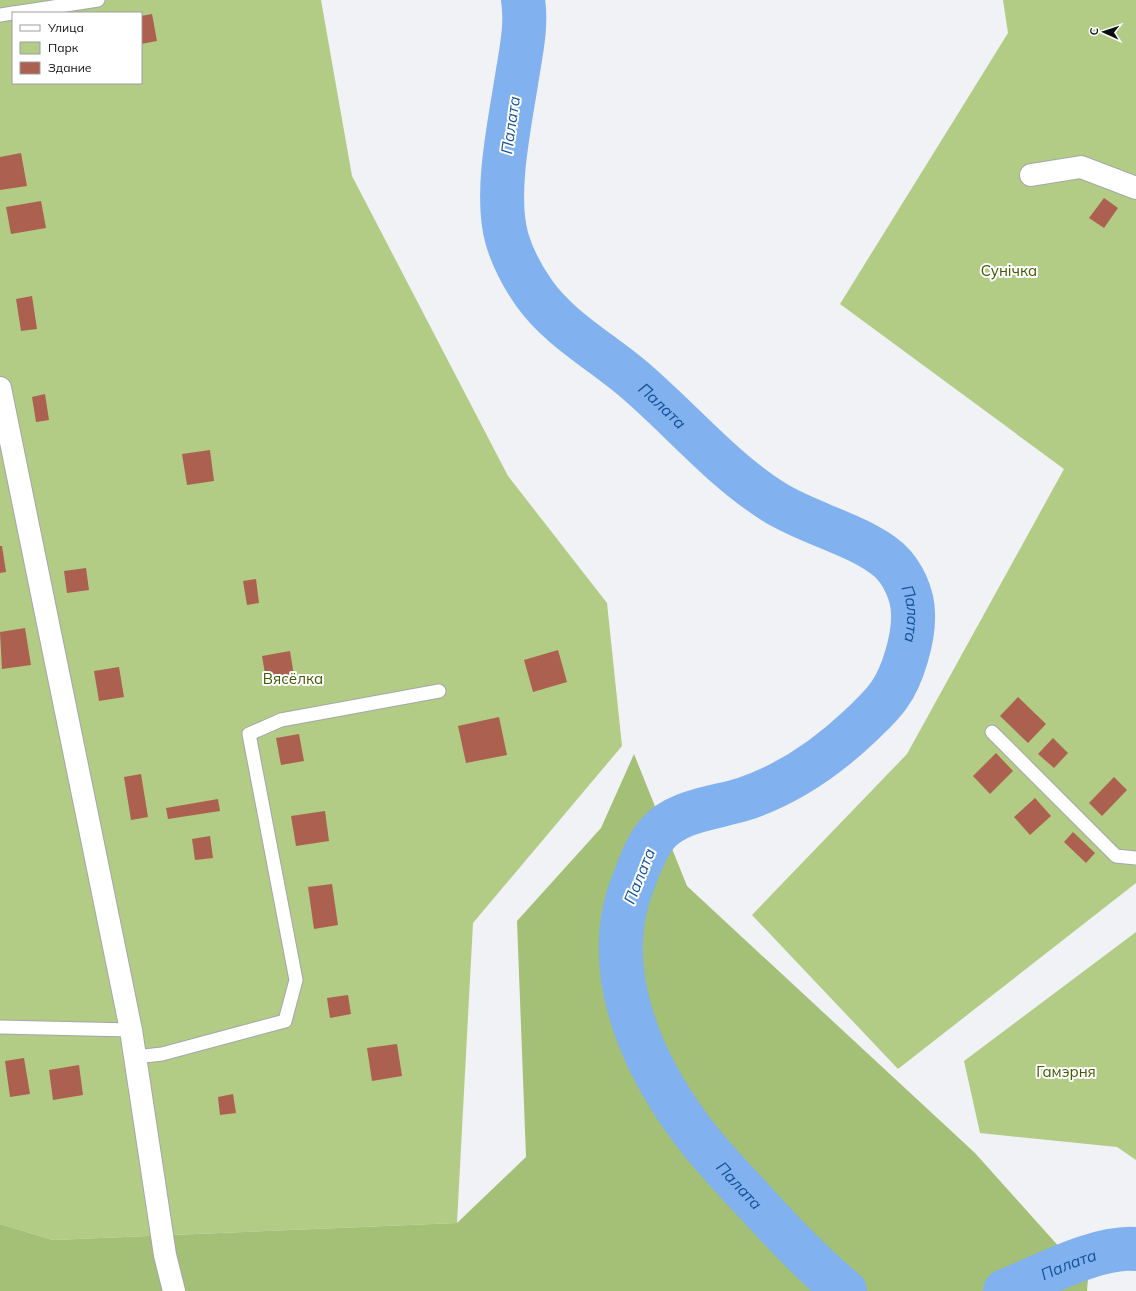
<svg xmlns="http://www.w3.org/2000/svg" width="1136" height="1291" viewBox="0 0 1136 1291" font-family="Mulish,sans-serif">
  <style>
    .green { fill: #b2cc85; fill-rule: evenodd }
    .forest { fill: #a4bf76 }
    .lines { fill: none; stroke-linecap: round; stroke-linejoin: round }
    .river { stroke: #81b1ee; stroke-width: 44 }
    .building { fill: #ac604f }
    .lane-casing { stroke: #a4a6a9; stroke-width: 15 }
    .street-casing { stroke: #a4a6a9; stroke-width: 24 }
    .lane { stroke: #fff; stroke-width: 13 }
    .street { stroke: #fff; stroke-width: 22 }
    .labels { text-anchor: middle; stroke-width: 4; stroke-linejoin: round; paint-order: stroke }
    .park-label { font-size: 15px; fill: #425903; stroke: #fff }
    .water-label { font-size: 16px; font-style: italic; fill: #115199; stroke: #fff }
  </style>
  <rect width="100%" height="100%" fill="#f0f2f6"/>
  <!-- green -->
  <g class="green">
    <path d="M0,0H321L352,176L508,476L607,603L622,746L473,923L457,1223L53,1240L0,1224ZM13,13H141V83H13Z"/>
    <path d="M1003,0H1136V883L898,1069L752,915L907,754L1064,469L840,304L1008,33Z"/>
    <path d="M1136,932V1160L1117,1147L980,1133L964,1061Z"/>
  </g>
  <!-- forest -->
  <path class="forest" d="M634,754L687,886L975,1153L1088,1279L1087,1291H0V1224L53,1240L457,1223L526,1157L517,921L601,828Z"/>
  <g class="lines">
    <!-- river -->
    <g class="river">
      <path id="s1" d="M523,0C527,25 521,52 517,77C510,123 494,194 507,239C513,259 522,276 534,293C560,330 604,353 638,383C683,422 723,470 774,502C809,524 858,534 889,560C903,573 913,595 913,614C914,637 903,676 889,695C881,707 869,717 859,727C825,759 789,784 744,799C716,808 677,810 657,834C646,847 640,865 634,880C599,966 639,1059 691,1129C709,1154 732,1177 753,1200C782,1232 812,1264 845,1291"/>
      <path id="s2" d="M1005,1291C1042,1276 1096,1246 1136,1249"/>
    </g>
  </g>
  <!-- building -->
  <g class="building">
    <path d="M152,14L157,41L141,44V16Z"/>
    <path d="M21,153L27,186L0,190V157Z"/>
    <path d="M1104,198L1118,208L1104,228L1089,218Z"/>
    <path d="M41,201L46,228L11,234L6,207Z"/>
    <path d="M32,296L37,329L21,331L16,299Z"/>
    <path d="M45,394L49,420L36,422L32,397Z"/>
    <path d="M210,450L214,481L187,485L182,454Z"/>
    <path d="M0,546H2L6,572L0,573Z"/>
    <path d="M86,568L89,590L67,593L64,571Z"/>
    <path d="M256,579L259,603L247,605L243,581Z"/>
    <path d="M25,628L31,665L2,669L0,632Z"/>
    <path d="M558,650L567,682L533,692L524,660Z"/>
    <path d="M290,651L295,682L267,686L262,656Z"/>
    <path d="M119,667L124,697L99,701L94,671Z"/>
    <path d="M1018,697L1046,724L1028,743L1000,716Z"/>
    <path d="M499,717L507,755L466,763L458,726Z"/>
    <path d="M299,734L304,761L281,765L276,738Z"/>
    <path d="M1053,738L1068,753L1054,768L1038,754Z"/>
    <path d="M996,753L1013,771L990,794L973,776Z"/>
    <path d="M141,774L148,817L131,820L124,777Z"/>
    <path d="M1114,777L1127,790L1102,816L1089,803Z"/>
    <path d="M1035,798L1051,816L1030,835L1014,817Z"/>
    <path d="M218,799L220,811L168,819L166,808Z"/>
    <path d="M325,811L329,841L296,846L291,816Z"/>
    <path d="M1073,832L1095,853L1086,863L1064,842Z"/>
    <path d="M210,836L213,858L195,860L192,839Z"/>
    <path d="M332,884L338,925L314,929L308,887Z"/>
    <path d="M348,995L351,1014L330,1018L327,998Z"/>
    <path d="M397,1044L402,1076L372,1081L367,1048Z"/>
    <path d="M24,1058L30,1094L10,1097L5,1061Z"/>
    <path d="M79,1065L83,1095L53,1100L49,1070Z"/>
    <path d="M233,1094L236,1113L220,1115L218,1097Z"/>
  </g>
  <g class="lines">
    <!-- lane casing -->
    <g class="lane-casing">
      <g id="lane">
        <path d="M14,13L98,0"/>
        <path d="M0,15L13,13"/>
        <path d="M992,732L1116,856L1136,858"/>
        <path d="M0,1027L131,1030"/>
        <path d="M135,1057L162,1054L285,1021L296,980L249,734L281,720L439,691"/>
      </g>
    </g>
    <!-- street casing -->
    <g class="street-casing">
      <g id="street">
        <path d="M1031,175L1081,167L1136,188"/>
        <path d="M0,388L131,1030L165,1255L174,1291"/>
      </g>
    </g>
    <!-- lane -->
    <use href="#lane" class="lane"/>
    <!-- street -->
    <use href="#street" class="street"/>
  </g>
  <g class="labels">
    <!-- park labels -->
    <g class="park-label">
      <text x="1009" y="276">Сунічка</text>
      <text x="293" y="684">Вясёлка</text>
      <text x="1066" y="1077">Гамэрня</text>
    </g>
    <!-- water labels -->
    <g class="water-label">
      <text transform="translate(510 125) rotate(-82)" y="6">Палата</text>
      <text dy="6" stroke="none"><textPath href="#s1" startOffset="473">Палата</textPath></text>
      <text dy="6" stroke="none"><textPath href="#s1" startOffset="810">Палата</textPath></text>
      <text transform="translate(639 876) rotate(-68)" y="6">Палата</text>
      <text dy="6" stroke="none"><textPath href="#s1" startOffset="1565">Палата</textPath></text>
      <text dy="6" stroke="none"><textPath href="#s2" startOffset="69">Палата</textPath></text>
    </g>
  </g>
  <!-- legend -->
  <rect x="12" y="12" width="130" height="72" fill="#ffffff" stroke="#9e9e9f"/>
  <rect x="20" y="25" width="20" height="6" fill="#ffffff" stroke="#9e9e9f"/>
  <text x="48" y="32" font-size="12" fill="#0c0d0e">Улица</text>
  <rect x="20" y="42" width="20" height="12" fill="#b2cc85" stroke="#9e9e9f"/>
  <text x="48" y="52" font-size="12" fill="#0c0d0e">Парк</text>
  <rect x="20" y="62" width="20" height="12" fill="#ac604f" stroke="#9e9e9f"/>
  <text x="48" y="72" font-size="12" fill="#0c0d0e">Здание</text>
  <!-- north arrow -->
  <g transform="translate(1104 32) rotate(273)" stroke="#ffffff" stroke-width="3" paint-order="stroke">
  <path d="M0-3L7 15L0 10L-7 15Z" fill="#0c0d0e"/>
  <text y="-6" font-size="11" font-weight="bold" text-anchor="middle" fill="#0c0d0e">С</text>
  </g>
</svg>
